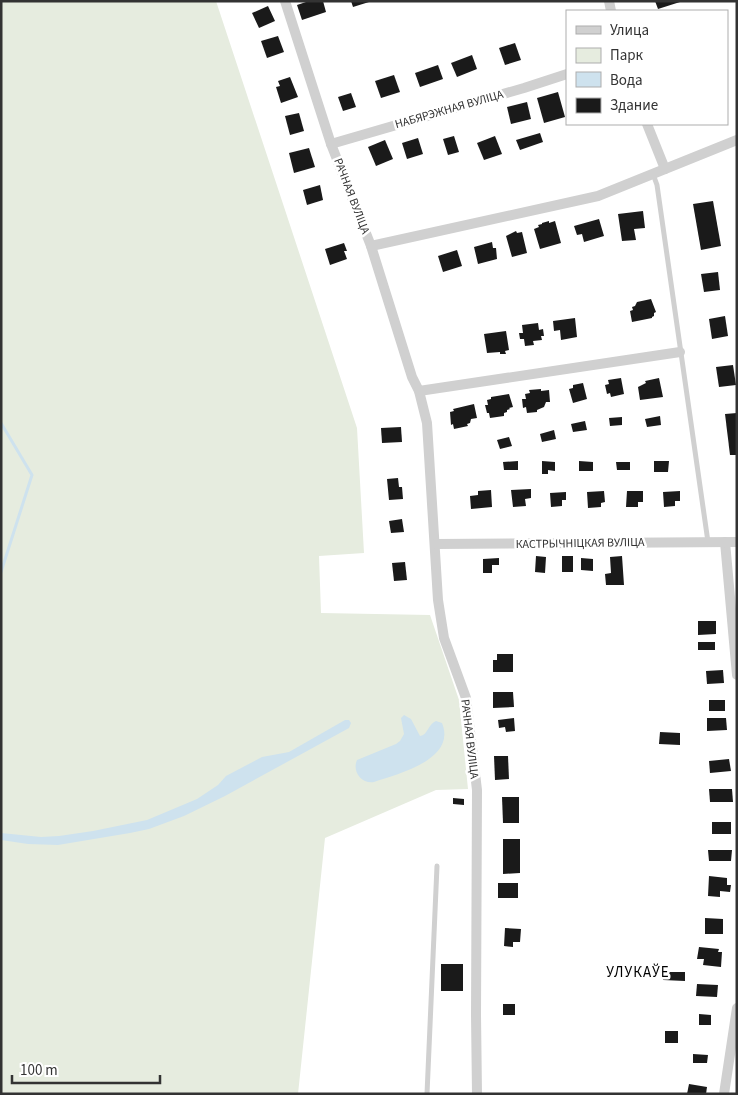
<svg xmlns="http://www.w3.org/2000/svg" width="738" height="1095" viewBox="0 0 738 1095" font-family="'Source Sans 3',sans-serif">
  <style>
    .green { fill: #e6ecdf }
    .water { fill: #cee2ee }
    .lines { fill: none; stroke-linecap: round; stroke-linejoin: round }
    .stream { stroke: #cee2ee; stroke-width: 3 }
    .building { fill: #1a1a1a }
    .service { stroke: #d0d0d0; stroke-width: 5 }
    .minor { stroke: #d0d0d0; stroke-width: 10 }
    .labels { text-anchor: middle; stroke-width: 5; stroke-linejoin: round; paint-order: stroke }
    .street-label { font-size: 12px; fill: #333; stroke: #fff }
    .quarter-label { font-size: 15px; letter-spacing: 1px; fill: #000; stroke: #fff }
  </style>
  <rect width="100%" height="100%" fill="#fff"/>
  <!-- green -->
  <path class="green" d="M1,1H216L357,428L364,553L319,556L321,613L430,615L459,700L468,789L436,790L325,838L298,1094H1Z"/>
  <!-- water -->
  <g class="water">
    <path d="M404,715L411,719L420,736C428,735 428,724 436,721L442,723C457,760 397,774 374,782C361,784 352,771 357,760L396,744L400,741L404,734L401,718Z"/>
    <path d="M345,720H349L351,723L349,728L225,796L184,816L149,829L130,833L58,845L28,844L1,840V833L41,837L59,836L93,831L147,820L197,799L218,785L226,776L262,757L289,752Z"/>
  </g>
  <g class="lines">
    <!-- stream -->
    <path class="stream" d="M1,423L32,475L1,572"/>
  </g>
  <!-- building -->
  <g class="building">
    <path d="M309,1H323L326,12L302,20L297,5Z"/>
    <path d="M351,1H369V2L353,7Z"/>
    <path d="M655,1H680V2L658,9Z"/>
    <path d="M268,6L275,21L259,28L252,13Z"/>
    <path d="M278,36L284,52L267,58L261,41Z"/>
    <path d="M515,43L521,60L505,65L499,48Z"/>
    <path d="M472,55L477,69L457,77L451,63Z"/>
    <path d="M438,65L443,79L420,87L415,73Z"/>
    <path d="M394,75L400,92L381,98L375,81Z"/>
    <path d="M290,77L298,97L281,103L276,87L280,86L278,81Z"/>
    <path d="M558,92L565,117L544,123L537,98Z"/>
    <path d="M351,93L356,107L343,111L338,97Z"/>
    <path d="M527,102L531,119L511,124L507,107Z"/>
    <path d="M299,113L304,131L290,135L285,116Z"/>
    <path d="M540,133L543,142L520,150L516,140Z"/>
    <path d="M454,136L459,152L448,155L443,139Z"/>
    <path d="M495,136L502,154L484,160L477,143Z"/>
    <path d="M418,138L423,154L407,159L402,143Z"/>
    <path d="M385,140L393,159L376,166L368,147Z"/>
    <path d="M309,148L315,167L294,173L289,153Z"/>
    <path d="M320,185L323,200L307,205L303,190Z"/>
    <path d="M713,201L721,246L701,250L693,204Z"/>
    <path d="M643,211L645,228L634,229L636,240L622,241L618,214Z"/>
    <path d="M599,219L604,236L584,242L582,234L577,235L574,226Z"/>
    <path d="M549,221V223L555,221L561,243L540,249L534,229L539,227L538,225L542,224V223Z"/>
    <path d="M516,231L517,233L522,232L527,253L512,257L506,236Z"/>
    <path d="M492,242L493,248H496L497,259L478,264L474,247Z"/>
    <path d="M344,243L347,251H344L347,259L330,265L325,249Z"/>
    <path d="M457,250L462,266L443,272L438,256Z"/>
    <path d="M718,272L720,290L704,292L701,274Z"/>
    <path d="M651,299L656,312L654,313V316L652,317V318L632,322L630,311L633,310L632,307L635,306L637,302Z"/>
    <path d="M725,316L728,336L712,339L709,319Z"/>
    <path d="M575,318L577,337L561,340L560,330L554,331L553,321Z"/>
    <path d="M538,323L539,330L543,329L544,336H541L542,340L533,341L534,345L525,346L524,339H520L519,333H523L522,325Z"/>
    <path d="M506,331L509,350L505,351L506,354H500V352L487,353L484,334Z"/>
    <path d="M733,365L736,385L719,387L716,367Z"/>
    <path d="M621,378L624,394L611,397L610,393L607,394L605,385L609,384L608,380Z"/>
    <path d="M659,378L663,397L640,400L638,387L646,383L645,381Z"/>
    <path d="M583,383L587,399L573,403L569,389L573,388V385Z"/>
    <path d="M541,389V391L549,390L550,402H546L544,407L537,410V412L527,413L526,407L523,408L522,399H526L525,394L530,393L529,390Z"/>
    <path d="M509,394L513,407L509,408L510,409L507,410V412L504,413V416L490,418L489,413H487L485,405H488L487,400L491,399V397Z"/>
    <path d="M474,404L477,418L471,419L470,423L467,424L468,426L454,429L453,424L451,425L450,412L454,411L453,409Z"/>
    <path d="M737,413V455H730L725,414Z"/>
    <path d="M660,416L661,425L647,427L645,419Z"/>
    <path d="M622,417V425L610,426L609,418Z"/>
    <path d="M585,421L587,430L573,432L571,424Z"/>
    <path d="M401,427L402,442L382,443L381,428Z"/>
    <path d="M554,430L556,439L542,442L540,434Z"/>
    <path d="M509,437L512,446L500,449L497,440Z"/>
    <path d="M518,461V470H504L503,462Z"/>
    <path d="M542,461L555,462V471L548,470V474H542Z"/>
    <path d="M579,461L593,462V471H579Z"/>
    <path d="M654,461H669L668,472H654Z"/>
    <path d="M616,462H630V470H617Z"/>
    <path d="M398,478L399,487H402L403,499L389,500L387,479Z"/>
    <path d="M531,489V498L525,499L526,506L513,507L511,490Z"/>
    <path d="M491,490L492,507L471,509L470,496L478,495V491Z"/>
    <path d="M604,491L605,502L601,503V507L588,508L587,492Z"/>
    <path d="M627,491H643V502H638V507H626Z"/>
    <path d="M680,491V501H675V506L664,507L663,492Z"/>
    <path d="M566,492V500H562V506L551,507L550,493Z"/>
    <path d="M402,519L404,532L391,533L389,521Z"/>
    <path d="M536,556L546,557L545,573L535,572Z"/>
    <rect x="562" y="556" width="11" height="16"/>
    <path d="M622,556L624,585H606L605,574L611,573L610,557Z"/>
    <path d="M499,558V565H492V573H483V559Z"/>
    <path d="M581,558L593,559V571L581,570Z"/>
    <path d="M405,562L407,580L394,581L392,563Z"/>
    <path d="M698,621H716V634L698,635Z"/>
    <rect x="698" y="642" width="17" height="8"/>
    <path d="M497,654H513V672H493V660H497Z"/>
    <path d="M723,670L724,683L707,684L706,671Z"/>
    <path d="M493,692H513L514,707L493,708Z"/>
    <rect x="709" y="700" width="16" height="11"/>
    <path d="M514,718L515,731L506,732L505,727L499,728L498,720Z"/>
    <path d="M707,718H726L727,730L707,731Z"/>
    <path d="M660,732L680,733V745L659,744Z"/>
    <path d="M494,756H508L509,779L495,780Z"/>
    <path d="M729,759L731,771L710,773L709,761Z"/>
    <path d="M709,789H732L733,802H710Z"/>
    <path d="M502,797H519V823H503Z"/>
    <path d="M453,798L464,799V805L453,804Z"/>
    <rect x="712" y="822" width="19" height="12"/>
    <path d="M503,839H520V873L503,874Z"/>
    <path d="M708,850H732L731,861H709Z"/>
    <path d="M709,876L727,878V885H731L730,892L720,891V897L708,896Z"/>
    <rect x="498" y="883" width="20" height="15"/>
    <path d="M705,918L723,919V934H705Z"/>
    <path d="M505,928L521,929L520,942H513V947L504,946Z"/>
    <path d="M699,947L719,949L718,952H722L721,967L703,965L704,959H697Z"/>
    <rect x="441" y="964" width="22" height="27"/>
    <path d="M664,972H685V981L663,980Z"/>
    <path d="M697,984L718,985L717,997L696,996Z"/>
    <rect x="503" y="1004" width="12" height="11"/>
    <path d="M699,1014L711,1015V1025H699Z"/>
    <rect x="665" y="1031" width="13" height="12"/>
    <path d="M693,1054L708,1055L707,1063H693Z"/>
    <path d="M689,1084L707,1087L706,1094H687Z"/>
  </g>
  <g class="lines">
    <!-- service -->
    <g class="service">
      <path d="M653,174L657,185L708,542"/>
      <path d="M427,1094L437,866"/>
    </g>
    <!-- minor -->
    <g class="minor">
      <path d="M285,1L331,144L371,246L412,377L419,391L427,423L438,600L444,638L466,698L477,790L476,1015L477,1094"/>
      <path d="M609,1L611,11"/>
      <path d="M647,124L665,169"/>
      <path d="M331,144L524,88L567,74"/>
      <path d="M371,246L598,196L737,140"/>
      <path d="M419,391L680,352"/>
      <path d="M725,542L737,675"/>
      <path d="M436,544L737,542"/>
      <path d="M724,1094L737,1008"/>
    </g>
  </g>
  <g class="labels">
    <!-- street labels -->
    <g class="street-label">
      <text transform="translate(449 109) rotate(-16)" y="4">НАБЯРЭЖНАЯ ВУЛІЦА</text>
      <text transform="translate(352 196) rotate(69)" y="4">РАЧНАЯ ВУЛІЦА</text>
      <text transform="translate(580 543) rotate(-1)" y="4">КАСТРЫЧНІЦКАЯ ВУЛІЦА</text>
      <text transform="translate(470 739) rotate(83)" y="4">РАЧНАЯ ВУЛІЦА</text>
    </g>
    <!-- quarter labels -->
    <g class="quarter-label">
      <text x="638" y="977">УЛУКАЎЕ</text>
    </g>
  </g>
  <!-- border -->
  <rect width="738" height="1095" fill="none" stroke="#333333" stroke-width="5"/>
  <!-- legend -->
  <rect x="566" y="10" width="162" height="115" fill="#ffffff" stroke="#adadad"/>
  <rect x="576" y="26" width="25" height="8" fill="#d0d0d0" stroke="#adadad"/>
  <text x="610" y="35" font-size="15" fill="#333333">Улица</text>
  <rect x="576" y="48" width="25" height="15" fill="#e6ecdf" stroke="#adadad"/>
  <text x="610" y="60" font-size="15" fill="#333333">Парк</text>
  <rect x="576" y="72" width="25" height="15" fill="#cee2ee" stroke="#adadad"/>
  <text x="610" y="85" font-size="15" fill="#333333">Вода</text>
  <rect x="576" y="98" width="25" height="15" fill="#1a1a1a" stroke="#adadad"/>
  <text x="610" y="110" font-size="15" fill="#333333">Здание</text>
  <!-- scale -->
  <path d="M12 1075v8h148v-8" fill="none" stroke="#333333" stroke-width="2.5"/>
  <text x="20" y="1075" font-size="15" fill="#333333" stroke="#ffffff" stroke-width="4" paint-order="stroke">100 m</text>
</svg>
